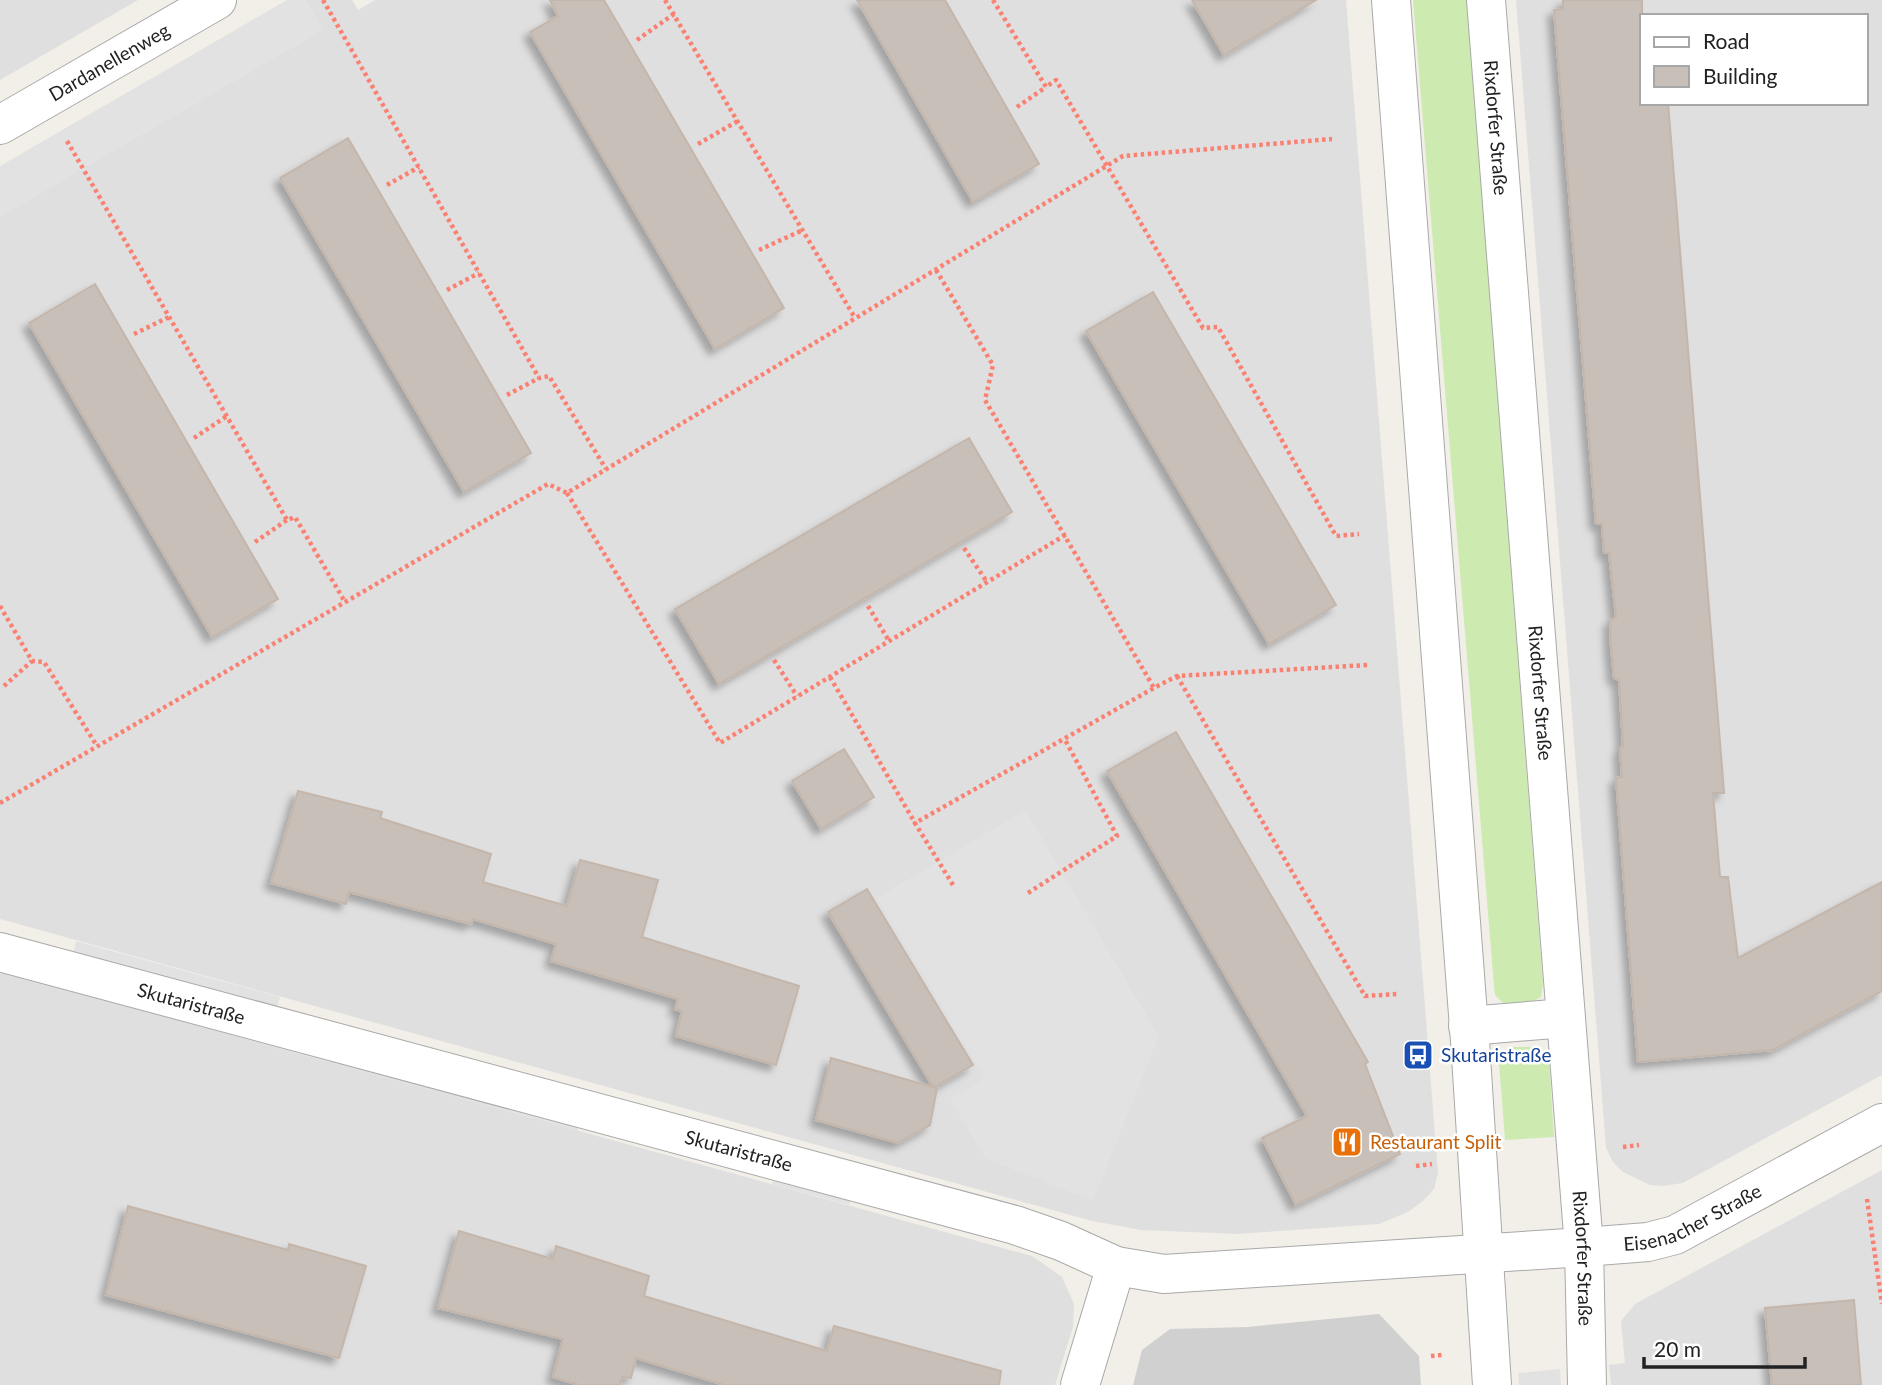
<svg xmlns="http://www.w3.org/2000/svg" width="1882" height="1385" viewBox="0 0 1882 1385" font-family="Lato,sans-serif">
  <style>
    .residential { fill: #e0dfdf; fill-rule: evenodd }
    .religious { fill: #d0d0d0 }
    .grass { fill: #cdebb0 }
    .parking { fill: #e2e2e2 }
    .building { fill: #c7bfb8; stroke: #c4b6ab; stroke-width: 2; filter: url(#shadow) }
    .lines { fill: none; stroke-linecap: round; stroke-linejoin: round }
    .minor-casing { stroke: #a9a9a9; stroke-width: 40 }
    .tertiary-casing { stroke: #a9a9a9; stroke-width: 40 }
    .path { stroke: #fa8072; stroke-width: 4.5; stroke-dasharray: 3.5 3.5; stroke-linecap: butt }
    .minor { stroke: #fff; stroke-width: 38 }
    .tertiary { stroke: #fff; stroke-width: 38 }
    .labels { text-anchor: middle; stroke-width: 5; stroke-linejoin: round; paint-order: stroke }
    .street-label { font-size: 19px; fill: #222; stroke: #fff }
    .transit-label { font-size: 19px; fill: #164399; stroke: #fff; text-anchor: start }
    .food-label { font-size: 19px; fill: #c56008; stroke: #fff; text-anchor: start }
  </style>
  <defs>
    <filter id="shadow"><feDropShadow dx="-6" dy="6" stdDeviation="3.5" flood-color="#0004"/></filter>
  </defs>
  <rect width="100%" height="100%" fill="#f2efe9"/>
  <!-- residential -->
  <g class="residential">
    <path d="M0,0H138L0,80Z"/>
    <path d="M305,0H352L358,10L375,0H1346L1438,1173L1434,1189L1423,1201L1408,1212L1379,1224L1238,1234L1141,1230L1092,1221L0,919V216L322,30Z"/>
    <path d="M1516,0H1882V1075L1683,1183L1663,1186L1650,1185L1623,1172L1613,1162L1606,1148ZM1642,16H1866V103H1642Z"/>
    <path d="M0,971L1032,1256L1062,1277L1074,1304L1073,1327L1055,1385H0Z"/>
    <path d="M1882,1170V1385H1611L1609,1365L1625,1363L1621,1321L1635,1304Z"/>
  </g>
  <!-- religious -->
  <path class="religious" d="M1379,1314L1419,1356L1421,1385H1133L1142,1350L1170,1329L1248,1327Z"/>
  <!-- grass -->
  <g class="grass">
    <path d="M1413,0H1467L1543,983L1541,997L1526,1005H1505L1495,995L1494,986Z"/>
    <path d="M1514,1047H1538L1549,1059L1554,1137L1505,1140L1499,1063L1502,1054Z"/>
  </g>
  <!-- parking -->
  <g class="parking">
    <path d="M287,0H305L322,30L0,216V166Z"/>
    <path d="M1025,810L1159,1036L1093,1201L985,1158L950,1099L985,1078L877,898Z"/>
    <path d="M76,941L280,997L275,1013L72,958Z"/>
    <path d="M334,1047L582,1115L578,1131L330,1063Z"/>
    <path d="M776,1170L853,1190L849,1205L772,1184Z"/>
    <path d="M1560,1369L1561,1385H1519L1518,1373Z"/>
  </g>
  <!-- building -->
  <g class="building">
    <path d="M550,0H604L784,308L715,349L530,32L558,16Z"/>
    <path d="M857,0H945L1039,164L973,202Z"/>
    <path d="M1192,0H1316L1224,55Z"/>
    <path d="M1563,0H1642V103H1668L1722,767L1724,793H1713L1720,877H1728L1738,958L1882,882V991L1773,1050L1638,1062L1616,778L1622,777L1620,749L1623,746L1619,680L1614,678L1611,647L1610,621L1616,617L1609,553H1604L1602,524H1596L1554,10L1563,9Z"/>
    <path d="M348,138L531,453L464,492L280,178Z"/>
    <path d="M95,284L278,599L212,637L29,323Z"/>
    <path d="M1153,292L1336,605L1269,644L1086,331Z"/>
    <path d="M969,438L1012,512L719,684L675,609Z"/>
    <path d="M1176,732L1368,1062L1365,1064L1400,1154L1296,1205L1262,1138L1307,1116L1107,771Z"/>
    <path d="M844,749L874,797L821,829L792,781Z"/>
    <path d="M298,791L382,812L380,818L491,854L483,882L567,906L580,860L658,880L642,937L799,986L776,1065L676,1036L682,1011L675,1009L678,999L551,961L556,944L473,919L471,924L349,892L346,904L271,883Z"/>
    <path d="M867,889L973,1065L935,1087L937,1088L930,1125L898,1143L816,1120L831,1058L933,1087L828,912Z"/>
    <path d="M128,1206L288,1250L289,1244L366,1266L339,1358L106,1295Z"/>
    <path d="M459,1231L553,1259L556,1246L649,1276L644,1296L827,1351L834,1326L1001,1371L999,1385H724L636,1358L631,1378L622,1377L620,1385H579L553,1377L563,1339L438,1308Z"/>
    <path d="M1854,1300L1861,1385H1772L1765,1308Z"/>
  </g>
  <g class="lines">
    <!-- minor casing -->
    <g class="minor-casing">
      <g id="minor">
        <path id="s1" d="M0,125L217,0"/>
        <path id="s2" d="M0,952L1015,1225L1061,1241L1116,1266L1164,1274L1584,1247"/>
        <path d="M1080,1385L1116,1266"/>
      </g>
    </g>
    <!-- tertiary casing -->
    <g class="tertiary-casing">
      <g id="tertiary">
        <path d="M1391,0L1470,1041L1492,1385"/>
        <path id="s3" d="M1486,0L1584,1247L1587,1385"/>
        <path d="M1468,1026L1565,1018"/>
        <path id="s4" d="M1584,1247L1648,1242L1675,1235L1882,1123"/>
      </g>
    </g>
    <!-- path -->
    <g class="path">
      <path d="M323,0L539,378L549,376L606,469"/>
      <path d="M665,0L855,318"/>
      <path d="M993,0L1046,87L1056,80L1203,328L1218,327L1336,536L1359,534"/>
      <path d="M637,40L674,14"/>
      <path d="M1017,107L1046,87"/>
      <path d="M67,141L287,520L295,517L345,602"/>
      <path d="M698,144L738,121"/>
      <path d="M387,185L419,167"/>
      <path d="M759,250L803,230"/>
      <path d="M936,270L993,365L985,400L1154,688"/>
      <path d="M447,290L479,273"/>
      <path d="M134,334L169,317"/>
      <path d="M507,395L539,378"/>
      <path d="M194,438L227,416"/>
      <path d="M567,493L720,743L1067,534"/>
      <path d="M255,542L287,520"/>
      <path d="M964,548L987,582"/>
      <path d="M0,606L32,661L44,662L97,746"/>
      <path d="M868,606L889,641"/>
      <path d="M774,660L797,696"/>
      <path d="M1177,676L1365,996L1398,994"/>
      <path d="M830,677L915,823"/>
      <path d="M4,686L32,661"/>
      <path d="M0,803L548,484L567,493L1123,156L1332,139"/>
      <path d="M953,885L915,823L1154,688L1177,676L1368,665"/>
      <path d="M1028,893L1117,836L1064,738"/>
      <path d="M1623,1147L1639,1145"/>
      <path d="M1416,1166L1432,1164"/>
      <path d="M1867,1199L1882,1304"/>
      <path d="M1431,1356L1442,1355"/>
    </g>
    <!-- minor -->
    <use href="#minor" class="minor"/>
    <!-- tertiary -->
    <use href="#tertiary" class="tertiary"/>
  </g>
  <!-- icons -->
  <defs>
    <g id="bus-square" transform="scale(1.575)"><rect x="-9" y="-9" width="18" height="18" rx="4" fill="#1a4fb4" stroke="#fff"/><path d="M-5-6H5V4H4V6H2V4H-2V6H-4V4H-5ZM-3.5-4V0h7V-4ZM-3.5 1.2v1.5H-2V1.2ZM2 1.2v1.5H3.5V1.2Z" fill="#fff"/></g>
    <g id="restaurant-square" transform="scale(1.575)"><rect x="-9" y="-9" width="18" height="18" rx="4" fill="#e8710a" stroke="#fff"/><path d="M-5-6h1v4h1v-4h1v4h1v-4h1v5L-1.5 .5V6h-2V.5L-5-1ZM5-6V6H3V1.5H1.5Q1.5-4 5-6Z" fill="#fff"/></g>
  </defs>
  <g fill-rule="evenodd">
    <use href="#bus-square" x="1418" y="1055"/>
    <use href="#restaurant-square" x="1347" y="1142"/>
  </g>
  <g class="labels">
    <!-- street labels -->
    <g class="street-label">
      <text dy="7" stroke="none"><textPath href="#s1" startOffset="126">Dardanellenweg</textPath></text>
      <text dy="7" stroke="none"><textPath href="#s3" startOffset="128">Rixdorfer Straße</textPath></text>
      <text dy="7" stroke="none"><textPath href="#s3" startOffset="695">Rixdorfer Straße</textPath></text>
      <text dy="7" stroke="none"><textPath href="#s2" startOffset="198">Skutaristraße</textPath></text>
      <text dy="7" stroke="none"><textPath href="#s2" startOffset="765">Skutaristraße</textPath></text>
      <text dy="7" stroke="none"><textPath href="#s4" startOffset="114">Eisenacher Straße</textPath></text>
      <text dy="7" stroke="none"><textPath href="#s3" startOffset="1262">Rixdorfer Straße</textPath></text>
    </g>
    <!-- transit labels -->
    <g class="transit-label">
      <text x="1441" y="1062">Skutaristraße</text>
    </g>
    <!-- food labels -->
    <g class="food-label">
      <text x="1370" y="1149">Restaurant Split</text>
    </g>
  </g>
  <!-- legend -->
  <rect x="1640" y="14" width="228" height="91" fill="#ffffff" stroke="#a7a7a7" stroke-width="2"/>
  <rect x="1654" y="37" width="35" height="10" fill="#ffffff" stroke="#a7a7a7" stroke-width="2"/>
  <text x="1703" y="49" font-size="21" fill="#222222">Road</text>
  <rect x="1654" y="66" width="35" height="21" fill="#c7bfb8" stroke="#a7a7a7" stroke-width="2"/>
  <text x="1703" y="84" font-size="21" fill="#222222">Building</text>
  <!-- scale -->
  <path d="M1644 1357v10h161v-10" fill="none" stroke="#222222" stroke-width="3.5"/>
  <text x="1654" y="1357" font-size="21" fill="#222222" stroke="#ffffff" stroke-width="5" paint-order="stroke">20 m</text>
</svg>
